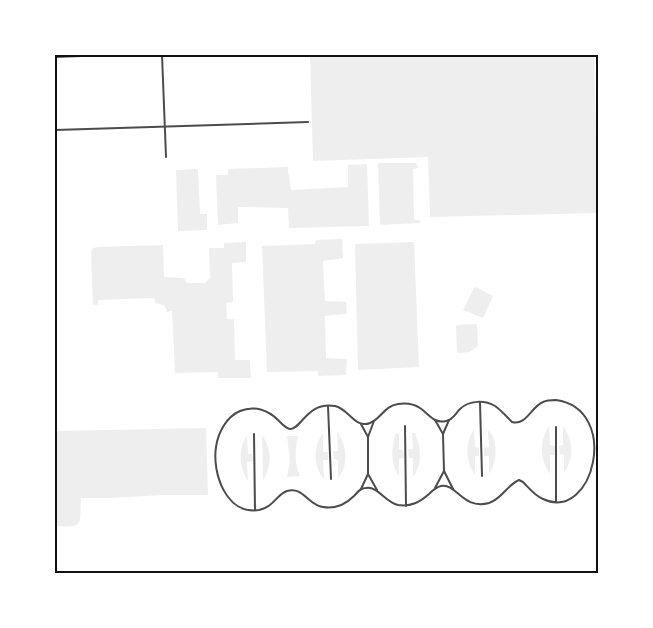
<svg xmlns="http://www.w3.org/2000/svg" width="653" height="628" viewBox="0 0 653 628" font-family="'Sofia Sans Condensed',sans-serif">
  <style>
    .green { fill: #eee }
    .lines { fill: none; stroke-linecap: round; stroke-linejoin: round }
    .minor { stroke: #4c4c4c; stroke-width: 2 }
    .neatline { fill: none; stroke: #111; stroke-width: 2 }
  </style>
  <rect width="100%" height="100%" fill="#fff"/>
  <!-- green -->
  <g class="green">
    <path d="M310,55H594L598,213L430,217L428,157L313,161Z"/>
    <path d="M378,163H416L419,168L413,169L414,220H420V223L380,225Z"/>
    <path d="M367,164L369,226L289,228L288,208L238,207V223L218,225L216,175H228V169L288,167V173L289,175L291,190L348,187V165Z"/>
    <path d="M198,169L200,214H207V230L178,231L176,170Z"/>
    <path d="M342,239L343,258L323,261L325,301L346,302L347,314C339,314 332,315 325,316L326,358L347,359L346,375L318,376V371L267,372L262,246L315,244L316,240Z"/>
    <path d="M246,242V262L232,263L233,302L226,303L227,319H234L235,360H250L251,378H218V372L175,373L172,311L167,312L165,306L160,304L155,303L154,298L98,300V305H93L91,252L93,248L98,247L163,245L164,277L183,278L185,279L187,283H205L210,278L209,248H224V243Z"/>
    <path d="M414,242L419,367L358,370L355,244Z"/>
    <path d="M476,287L493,296L483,318L463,310L474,288Z"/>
    <path d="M476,324L477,325L478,346L469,352L459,353L457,352L456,326L457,325Z"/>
    <path d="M549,426L550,445L555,446V455H550V474C540,460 539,440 549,426Z"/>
    <path d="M563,426C574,440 574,459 564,473V455L560,454L559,446L563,445Z"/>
    <path d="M206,428L208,495H163L109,498H81C79,524 86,528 55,526V431Z"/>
    <path d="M474,429L475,447L479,448V456H475V475C465,461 465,443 474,429Z"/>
    <path d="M488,430C499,440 497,463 489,474V456H484V448L489,447Z"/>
    <path d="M337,432C347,444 349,467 338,478V460L334,459L333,451H338Z"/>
    <path d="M323,433V452H328V460H323L324,479C313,467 313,446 323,433Z"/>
    <path d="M396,433L399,434V449L403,450L404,458L399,459V476C390,463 391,448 396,433Z"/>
    <path d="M412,433H415C421,447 423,464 413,477V458H409L408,449H413Z"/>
    <path d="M247,435L248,454H252L253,461L247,462L248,481C239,468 238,449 247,435Z"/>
    <path d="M262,435C272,448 272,466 263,480Z"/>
    <path d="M287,436H298C295,450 294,463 300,476L287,477L290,461Z"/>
  </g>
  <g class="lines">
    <!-- minor -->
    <g class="minor">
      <path d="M162,55L166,157"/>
      <path d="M55,57L107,55"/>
      <path d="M55,130L308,122"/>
      <path d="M556,400C621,409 594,523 543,499C535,496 529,488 523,482L519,480C507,485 502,499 489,503C462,510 457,483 441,486C436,487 433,490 429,494C420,502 411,507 398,505C385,502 378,486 366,488C360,488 358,492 354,496C345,505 335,509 323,507C308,505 303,486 287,491C277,494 274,507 259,510C226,515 212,473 216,447C218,433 226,417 240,411C254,405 268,410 278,420C281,423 285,428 290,429C301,430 307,401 335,406C349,409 355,429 370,423C381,419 384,406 398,404C405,403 414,404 420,408C429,414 434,424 446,421C453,420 455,414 460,409C469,400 485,400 495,406C502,411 507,417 512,422C526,426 531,407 543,402C547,400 551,400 556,400Z"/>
      <path d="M480,402L482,476"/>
      <path d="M328,406L331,479"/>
      <path d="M435,420L443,434L444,471L453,489"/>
      <path d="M374,421L368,437V474L377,490"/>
      <path d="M361,424L368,437"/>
      <path d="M405,426L406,506"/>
      <path d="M556,427V502"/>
      <path d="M254,434L255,510"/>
      <path d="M443,434L449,420"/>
      <path d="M435,488L444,471"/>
      <path d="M361,489L368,474"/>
    </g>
  </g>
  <!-- border -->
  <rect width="653" height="628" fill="none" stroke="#ffffff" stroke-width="112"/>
  <rect x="56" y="56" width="541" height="516" class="neatline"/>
</svg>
